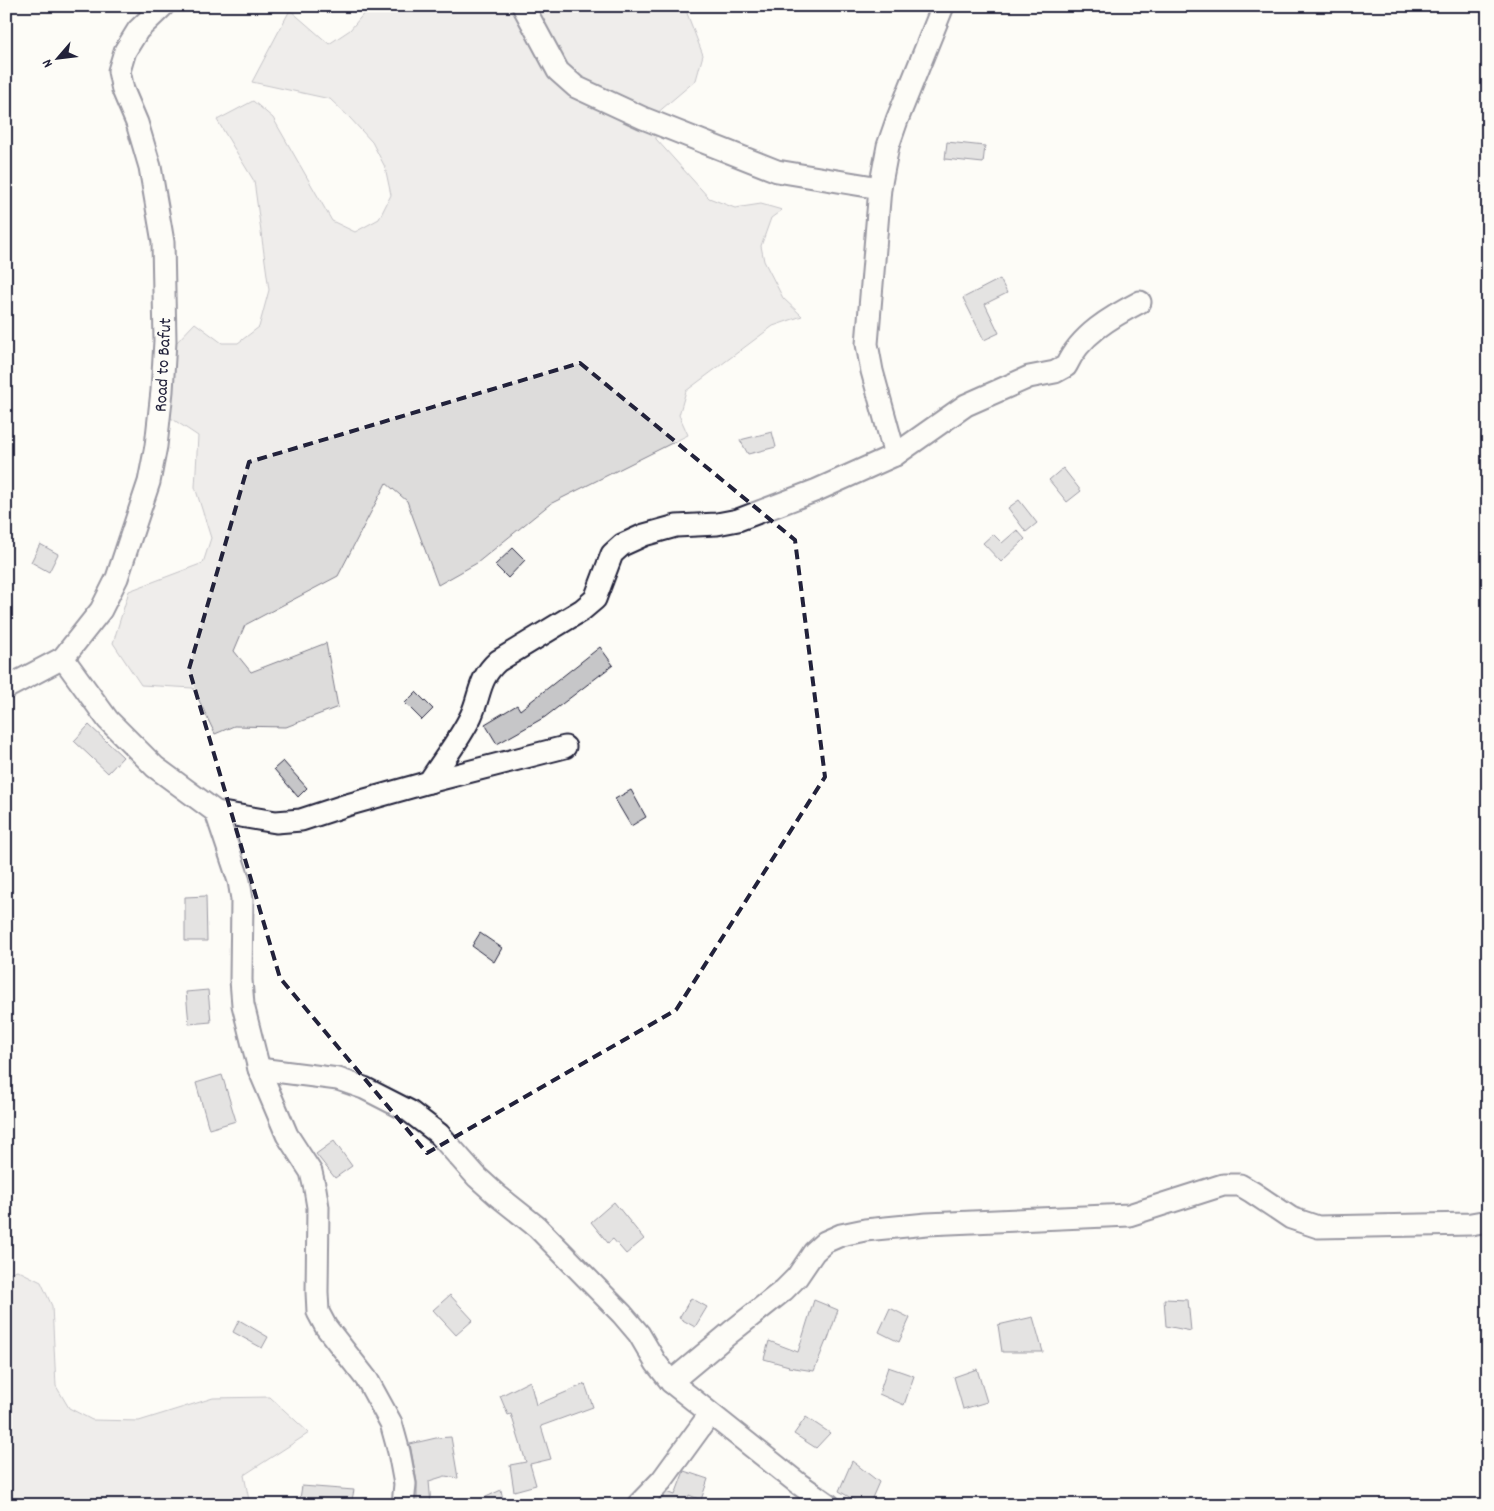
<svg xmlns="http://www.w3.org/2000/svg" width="1494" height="1511" viewBox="0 0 1494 1511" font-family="Dekko,sans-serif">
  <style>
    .green { fill: #dddcdb; stroke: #807f8b }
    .building { fill: #c6c6c8; stroke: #22223b }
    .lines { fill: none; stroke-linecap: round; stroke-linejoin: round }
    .minor-casing { stroke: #22223b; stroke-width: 25 }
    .minor { stroke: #fdfcf7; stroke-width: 21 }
    .marked { fill: none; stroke: #22223b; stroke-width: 4; stroke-dasharray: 10 6; stroke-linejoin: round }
    .labels { text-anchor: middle; stroke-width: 4.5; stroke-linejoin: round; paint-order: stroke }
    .street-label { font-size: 18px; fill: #22223b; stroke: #fdfcf7 }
  </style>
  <rect width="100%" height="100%" fill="#fdfcf7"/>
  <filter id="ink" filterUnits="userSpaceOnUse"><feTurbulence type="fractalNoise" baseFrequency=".02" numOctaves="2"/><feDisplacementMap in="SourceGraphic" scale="10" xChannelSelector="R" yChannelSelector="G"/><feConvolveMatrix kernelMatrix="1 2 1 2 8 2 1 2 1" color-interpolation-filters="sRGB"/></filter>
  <g filter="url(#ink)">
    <!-- green -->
    <g class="green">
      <path d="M370,6H686L685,8L703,55L696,80L656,114V139L709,198L735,208L761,204L782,210L771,218L761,246L764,261L783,298L802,316L773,326L686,391L679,415L688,435L550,504L477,563L438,585L407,501L386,483L338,576L245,625L234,651L251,672L326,643L338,707L286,727L234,726L215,734L193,688L141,685L113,643L129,591L203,563L211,538L195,487L198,436L150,404L175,344L195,323L222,343H238L259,327L269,290L254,181L217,120L253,101L273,118L332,221L355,232L379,219L391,195L385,167L372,142L350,118L330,99L252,82L290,10L329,44L350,30Z"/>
      <path d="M17,1270L41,1282L52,1306L56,1386L69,1408L92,1420L139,1421L213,1398L270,1397L309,1433L244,1475L250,1505H6V1274Z"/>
    </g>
    <!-- building -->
    <g class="building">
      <path d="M947,142L985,146L983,163L945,159Z"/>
      <path d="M1000,279L1007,293L985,304L999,333L984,340L963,298Z"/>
      <path d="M772,432L776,447L748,454L740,440Z"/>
      <path d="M1063,468L1081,491L1067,502L1049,480Z"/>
      <path d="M1019,500L1037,523L1026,532L1008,508Z"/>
      <path d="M1017,530L1025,539L1001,562L983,543L993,534L1002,543Z"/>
      <path d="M40,544L58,554L49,572L31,562Z"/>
      <path d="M513,548L525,560L508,578L495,565Z"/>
      <path d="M600,647L613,665L545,717L497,744L485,724L517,705L520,710Z"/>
      <path d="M416,692L433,709L422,720L405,703Z"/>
      <path d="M89,725L123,757L108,773L74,741Z"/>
      <path d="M283,761L307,788L298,797L274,769Z"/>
      <path d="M631,790L646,817L631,826L615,799Z"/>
      <path d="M206,896L207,941H185V897Z"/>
      <path d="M480,933L502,948L494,962L472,946Z"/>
      <path d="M208,990L211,1022L189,1024L186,992Z"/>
      <path d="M222,1075L236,1121L209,1129L196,1083Z"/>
      <path d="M334,1141L352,1166L335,1178L316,1154Z"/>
      <path d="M614,1202L644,1239L626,1254L613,1239L608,1243L591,1222Z"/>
      <path d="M450,1295L473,1320L456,1335L433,1310Z"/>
      <path d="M691,1298L707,1307L695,1327L679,1318Z"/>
      <path d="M1164,1299L1188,1300L1191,1331L1166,1326Z"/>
      <path d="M814,1300L838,1310L827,1342L826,1341L814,1371L788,1367L789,1366L764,1359L769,1341L798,1352Z"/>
      <path d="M890,1308L910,1318L899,1342L879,1332Z"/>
      <path d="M1033,1317L1043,1352H1002L998,1325Z"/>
      <path d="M239,1320L268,1337L262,1348L233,1332Z"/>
      <path d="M888,1367L914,1376L904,1405L879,1394Z"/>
      <path d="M977,1369L987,1402L963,1409L954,1377Z"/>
      <path d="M530,1381L536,1405L585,1384L593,1407L541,1426L551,1459L530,1464L536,1485L514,1491L510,1465L526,1462L511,1414L508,1415L500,1396Z"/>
      <path d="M806,1417L830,1433L816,1448L794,1434Z"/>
      <path d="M451,1437L458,1478L445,1476L429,1481L431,1505H417V1482L410,1444L436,1438Z"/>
      <path d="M852,1461L879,1482L869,1505H863L839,1491Z"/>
      <path d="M684,1471L708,1479L701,1500L689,1495L687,1500L697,1503V1505H657L667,1492L675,1495Z"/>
      <path d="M302,1486L354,1490L351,1505H299Z"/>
      <path d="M501,1490L504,1505H469Z"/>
    </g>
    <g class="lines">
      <!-- minor casing -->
      <g class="minor-casing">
        <g id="minor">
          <path d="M523,6L558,71L576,87L643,118L777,171L880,188"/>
          <path d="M895,455L872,371L867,344L880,188L888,146L897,120L943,6"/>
          <path d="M63,658L108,720L155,767L216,812L276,822L301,820L347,805L429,782L565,747"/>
          <path d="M6,688L63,658L101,610L117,578L149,482L156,446L162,391L165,341L163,242L150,167L137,123L123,90L119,71L125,51L138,30L163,6"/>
          <path d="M429,782C443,760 460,739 471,716C481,694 478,679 498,661L582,610L595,599L612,554L622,545L644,535L676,526L717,524L738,520L817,490L895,455L966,405L1029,377L1055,372L1066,366C1080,335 1111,317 1140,302"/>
          <path d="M216,812L239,881L242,899L241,980L243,1005L259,1069L287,1135L311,1172L315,1189L318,1207L317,1292L318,1312L326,1327L368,1381L391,1423L399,1452L405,1484L403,1505"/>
          <path d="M259,1069L338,1079L364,1088L409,1111L439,1134L477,1177L498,1196L537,1227L622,1314L639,1334L656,1363L671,1382L799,1484L829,1505"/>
          <path d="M671,1382L731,1332L784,1290L797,1277L814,1252L825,1242L841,1235L865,1230L927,1224L1129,1215L1223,1185H1240L1252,1192L1291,1218L1318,1227L1471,1224L1488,1221"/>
          <path d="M638,1505L662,1480L710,1414"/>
        </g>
      </g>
      <!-- minor -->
      <use href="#minor" class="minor"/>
    </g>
  </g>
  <!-- marked area -->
  <path d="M0 0H1494V1511H0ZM580,363L795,540L825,777L676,1010L427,1153L280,978L189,669L249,462Z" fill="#fdfcf7" fill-opacity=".55" fill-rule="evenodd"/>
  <path class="marked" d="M580,363L795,540L825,777L676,1010L427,1153L280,978L189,669L249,462Z"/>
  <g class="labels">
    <!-- street labels -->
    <g class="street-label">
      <text transform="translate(162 365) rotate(-87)" y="6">Road to Bafut</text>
    </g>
  </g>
  <!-- margin -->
  <rect width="1494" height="1511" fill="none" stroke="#fdfcf7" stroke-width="25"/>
  <rect x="12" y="12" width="1469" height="1486" fill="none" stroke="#22223b" stroke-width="2" filter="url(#ink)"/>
  <!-- north arrow -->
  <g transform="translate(58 58) rotate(242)" stroke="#fdfcf7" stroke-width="4" paint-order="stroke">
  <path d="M0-4L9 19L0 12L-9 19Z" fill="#22223b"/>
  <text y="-8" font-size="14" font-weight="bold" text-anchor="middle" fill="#22223b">N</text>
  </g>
</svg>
